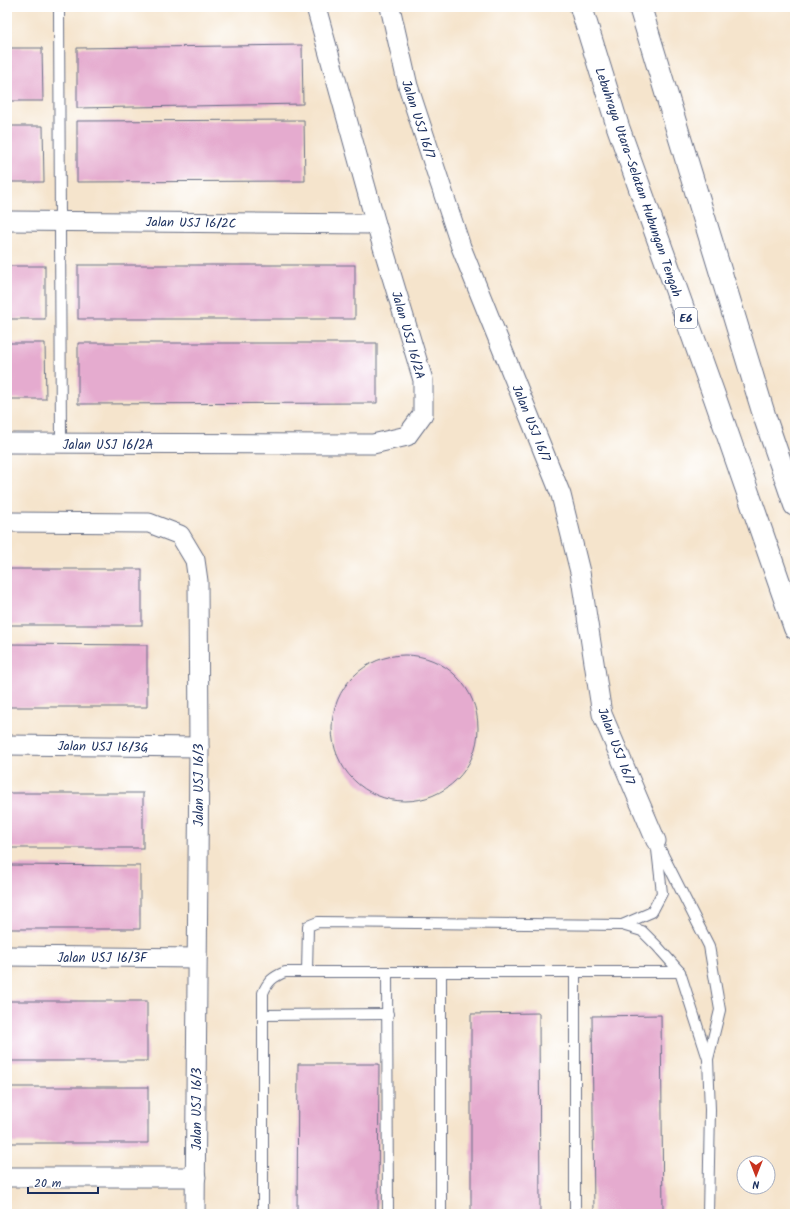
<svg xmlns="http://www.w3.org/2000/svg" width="802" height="1221" viewBox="0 0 802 1221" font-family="Kalam,sans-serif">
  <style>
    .building { fill: #e5abcf }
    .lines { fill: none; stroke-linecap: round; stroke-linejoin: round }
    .service-casing { stroke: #676e84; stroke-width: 12 }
    .minor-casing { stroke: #676e84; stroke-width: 21 }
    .motorway-casing { stroke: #676e84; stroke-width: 24 }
    .service { stroke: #fff; stroke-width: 10 }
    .minor { stroke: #fff; stroke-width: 19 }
    .motorway { stroke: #fff; stroke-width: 22 }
    .labels { text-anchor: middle; stroke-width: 3; stroke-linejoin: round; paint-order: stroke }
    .shield { fill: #fff; stroke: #5f6d8e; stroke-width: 1 }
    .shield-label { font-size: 12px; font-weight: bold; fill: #1b2f5e }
    .street-label { font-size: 13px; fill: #1b2f5e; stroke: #fff }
  </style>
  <rect width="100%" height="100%" fill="#fff"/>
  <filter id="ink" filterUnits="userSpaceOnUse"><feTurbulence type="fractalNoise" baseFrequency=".025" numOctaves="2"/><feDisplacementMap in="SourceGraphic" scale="8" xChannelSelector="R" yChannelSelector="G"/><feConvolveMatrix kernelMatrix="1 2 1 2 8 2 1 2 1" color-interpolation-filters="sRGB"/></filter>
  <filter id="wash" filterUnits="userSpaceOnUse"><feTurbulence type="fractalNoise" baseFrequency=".012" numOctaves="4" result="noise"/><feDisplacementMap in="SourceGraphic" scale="16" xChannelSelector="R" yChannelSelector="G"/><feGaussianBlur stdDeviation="0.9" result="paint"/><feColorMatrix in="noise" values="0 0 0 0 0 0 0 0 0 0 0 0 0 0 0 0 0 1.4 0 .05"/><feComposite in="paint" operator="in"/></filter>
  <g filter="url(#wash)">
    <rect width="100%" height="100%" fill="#f5e4cc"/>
    <g id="blocks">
      <!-- building -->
      <g class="building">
        <path d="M302,45L303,104L77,108V48Z"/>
        <path d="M7,48H42L43,101H7Z"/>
        <path d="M304,120L305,181L77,182V121Z"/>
        <path d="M7,126H43L44,182H7Z"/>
        <rect x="78" y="265" width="277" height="54"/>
        <rect x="7" y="266" width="38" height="53"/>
        <path d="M7,343H45L46,399H7Z"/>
        <path d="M78,343H377V403L78,404Z"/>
        <rect x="7" y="569" width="135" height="56"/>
        <path d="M7,644L147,645V707H7Z"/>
        <circle cx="405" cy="728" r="73"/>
        <rect x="7" y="793" width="136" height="55"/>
        <path d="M7,865L140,866V929H7Z"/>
        <rect x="7" y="1001" width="140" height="60"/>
        <path d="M539,1013L540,1214H471V1014Z"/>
        <path d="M661,1015L663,1214H594L592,1016Z"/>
        <path d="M298,1064H379L378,1214H297Z"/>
        <rect x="7" y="1087" width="141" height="56"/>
      </g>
    </g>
  </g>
  <g filter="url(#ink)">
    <use href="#blocks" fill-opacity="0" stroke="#676e84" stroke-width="1"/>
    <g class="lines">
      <!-- service casing -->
      <g class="service-casing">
        <g id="service">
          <path d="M59,7L61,444"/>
          <path d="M659,847L709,946L720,1010L708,1059"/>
          <path d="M622,925L642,931L657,946L680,972"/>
          <path d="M307,972L308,926L318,922L622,925L652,912L662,893L656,841"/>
          <path d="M387,972L388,1214"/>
          <path d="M441,972V1214"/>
          <path d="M263,1015L388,1014"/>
          <path d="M263,1214V993C268,981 273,977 285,972H680L708,1059L710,1110L708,1214"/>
          <path d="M575,1214V972"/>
        </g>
      </g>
      <!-- minor casing -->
      <g class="minor-casing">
        <g id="minor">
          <path d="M390,7L408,86L461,247L561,495L580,572L602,714L656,841"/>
          <path d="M7,221L376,224"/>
          <path d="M7,443L373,444L407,436L423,414V380L376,224L316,7"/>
          <path d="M7,522L149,523L180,535L195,560L198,581L199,747L195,1214"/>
          <path d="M7,745L199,747"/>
          <path d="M7,956L197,958"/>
          <path d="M7,1177H196"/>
        </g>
      </g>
      <!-- motorway casing -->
      <g class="motorway-casing">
        <g id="motorway">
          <path d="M581,7L618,127L715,398L795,628"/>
          <path d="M640,7L765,418L795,505"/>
        </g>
      </g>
      <!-- service -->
      <use href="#service" class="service"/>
      <!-- minor -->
      <use href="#minor" class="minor"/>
      <!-- motorway -->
      <use href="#motorway" class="motorway"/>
    </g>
  </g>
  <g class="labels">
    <!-- shield labels -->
    <rect class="shield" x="675" y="308" width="22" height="20" rx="3"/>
    <g class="shield-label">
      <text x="686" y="322">E6</text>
    </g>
    <!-- street labels -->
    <g class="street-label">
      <text transform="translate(419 119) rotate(72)" y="5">Jalan USJ 16/7</text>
      <text transform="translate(639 182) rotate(71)" y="5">Lebuhraya Utara–Selatan Hubungan Tengah</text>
      <text transform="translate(191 222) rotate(1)" y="5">Jalan USJ 16/2C</text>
      <text transform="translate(409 335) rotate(74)" y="5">Jalan USJ 16/2A</text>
      <text transform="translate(532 423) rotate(68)" y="5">Jalan USJ 16/7</text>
      <text x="108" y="449">Jalan USJ 16/2A</text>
      <text transform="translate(103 746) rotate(1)" y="5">Jalan USJ 16/3G</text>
      <text transform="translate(617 746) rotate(69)" y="5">Jalan USJ 16/7</text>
      <text transform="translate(198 785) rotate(-90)" y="5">Jalan USJ 16/3</text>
      <text x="102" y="962">Jalan USJ 16/3F</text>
      <text transform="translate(196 1109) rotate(-90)" y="5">Jalan USJ 16/3</text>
    </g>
  </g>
  <!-- margin -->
  <rect width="802" height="1221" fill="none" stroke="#fff" stroke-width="24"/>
  <!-- north arrow -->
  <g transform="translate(756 1175) rotate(180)"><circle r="19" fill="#ffffff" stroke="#a4acbf"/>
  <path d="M0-3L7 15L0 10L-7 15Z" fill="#c8321e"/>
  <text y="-6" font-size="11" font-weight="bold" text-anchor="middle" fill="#1b2f5e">N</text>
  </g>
  <!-- scale -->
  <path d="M28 1187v6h70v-6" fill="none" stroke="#1b2f5e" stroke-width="2"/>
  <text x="34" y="1187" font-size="12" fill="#1b2f5e" stroke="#ffffff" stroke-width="3" paint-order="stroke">20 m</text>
</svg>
